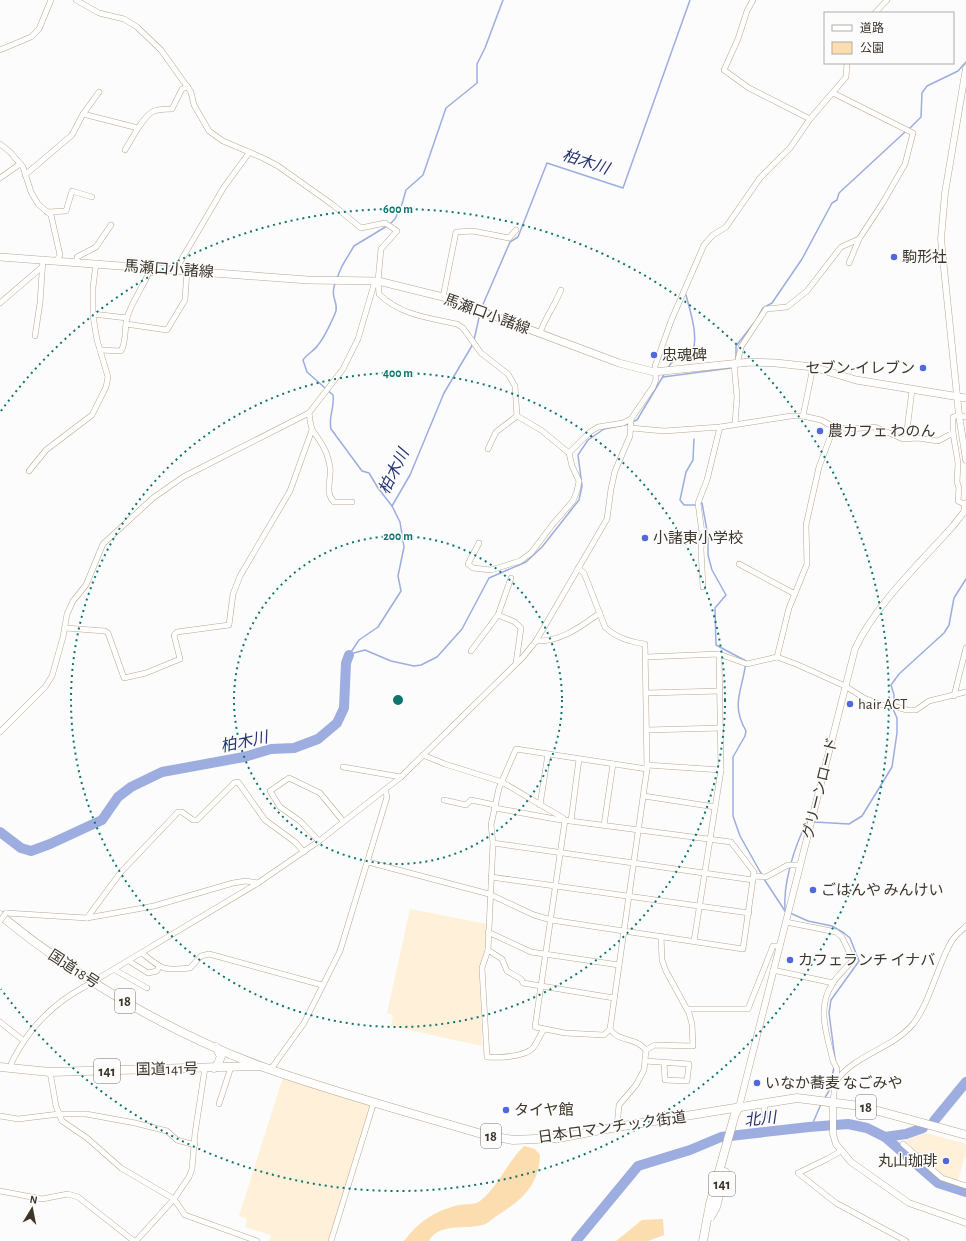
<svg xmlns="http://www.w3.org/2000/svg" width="966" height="1241" viewBox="0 0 966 1241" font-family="'Alegreya Sans','Noto Sans JP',sans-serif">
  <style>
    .built { fill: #fff0da }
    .green { fill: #fcddaf }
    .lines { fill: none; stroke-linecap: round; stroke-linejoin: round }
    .stream { stroke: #9dade0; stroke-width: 1.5 }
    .river { stroke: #9dade0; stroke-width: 10 }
    .minor-casing { stroke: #baa78b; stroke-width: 6 }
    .tertiary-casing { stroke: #baa78b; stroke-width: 7 }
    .secondary-casing { stroke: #baa78b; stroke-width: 8 }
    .trunk-casing { stroke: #baa78b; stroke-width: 9 }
    .minor { stroke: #fff; stroke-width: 5 }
    .tertiary { stroke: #fff; stroke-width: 6 }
    .secondary { stroke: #fff; stroke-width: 7 }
    .trunk { stroke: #fff; stroke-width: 8 }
    .minor-bridge-casing { stroke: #baa78b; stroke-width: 6; stroke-linecap: butt }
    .minor-bridge { stroke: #fff; stroke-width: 5 }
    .ring { fill: none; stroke: #0f766e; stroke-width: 2; stroke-dasharray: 2 4 }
    .poi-dot { fill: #5068dd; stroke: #fcfcfc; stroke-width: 1.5 }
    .labels { text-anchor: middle; stroke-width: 3; stroke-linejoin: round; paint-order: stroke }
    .shield { fill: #fcfcfc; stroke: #767168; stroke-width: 1 }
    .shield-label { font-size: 14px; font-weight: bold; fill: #3d3529 }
    .poi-label { font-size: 15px; fill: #3d3529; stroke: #fcfcfc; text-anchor: start }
    .street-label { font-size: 15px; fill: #3d3529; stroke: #fcfcfc }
    .water-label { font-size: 16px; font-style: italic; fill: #263370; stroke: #fcfcfc }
    .centre { fill: #0f766e; stroke: #fcfcfc; stroke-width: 2 }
    .ring-label { font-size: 12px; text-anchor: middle; font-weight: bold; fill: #0f766e; stroke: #fcfcfc; stroke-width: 3; stroke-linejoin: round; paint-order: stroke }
  </style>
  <rect width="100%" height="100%" fill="#fcfcfc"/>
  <!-- built -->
  <g class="built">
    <path d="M410,909L487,924L486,944L480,969L482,1046L391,1026L393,1015L387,1013Z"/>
    <path d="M283,1077L372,1105L328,1241H269L271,1235L245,1227L247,1219L239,1216Z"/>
    <path d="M926,1133L966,1144V1153L957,1183L937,1173L904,1140Z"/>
  </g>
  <!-- green -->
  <g class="green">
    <path d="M524,1146L535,1149L540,1155C539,1185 522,1200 498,1215C493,1218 488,1224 482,1225C465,1230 439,1222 429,1241H404C418,1222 436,1210 459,1205C465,1204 475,1205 480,1201C498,1187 508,1161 524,1146Z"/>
    <path d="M663,1219L664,1235L648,1241H616L642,1220Z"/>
  </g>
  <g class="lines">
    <!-- stream -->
    <g class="stream">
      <path d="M909,129L921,117L922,93L927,86L958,71L966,62"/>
      <path d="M390,224L395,219L402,204L406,190L423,175L446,108L477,83V64L485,48L503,0"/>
      <path d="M337,278L342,266L354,246L387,226"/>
      <path d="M335,283C330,298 338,301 336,311C333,319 324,338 318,345C314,351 307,354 303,360L307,372L333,395C335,407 328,417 331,429L362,471L369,473L378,488L392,506"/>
      <path d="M481,309L510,242L518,237L547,163L623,188L690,0"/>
      <path d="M759,315L763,308L772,303L802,259L832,203L837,200L839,193L906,131"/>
      <path d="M474,340L480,313"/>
      <path d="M736,359V346L754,323"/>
      <path d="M668,368C673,358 680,357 690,355C701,342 690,311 686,295"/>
      <path d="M663,377L731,368L732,366"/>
      <path d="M632,422L637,420L665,373"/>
      <path d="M694,439L693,460L686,472L680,500L684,505H696"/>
      <path d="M700,504L702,503L708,536V555L712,570L726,595L715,608L716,645L746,661C743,690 730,703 746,731L745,736L733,757V816L740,836L762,875"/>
      <path d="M350,654L365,650L391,661L414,666L421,665L437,657L462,629L489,578L526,562L542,547L579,500L582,486L578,455L588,440L604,429L629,424"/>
      <path d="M349,655L359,640L378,627L401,591L398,576L404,547L400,522L392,506L410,475L444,393L473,344"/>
      <path d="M894,705V695L891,685L899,674L944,633L949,625L954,598L966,579"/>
      <path d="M814,822L849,824L862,816L892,767L897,733V718L893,709"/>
      <path d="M764,879L785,911"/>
      <path d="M787,912L785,911C783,883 794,847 807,822H810"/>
      <path d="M790,913L808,921L832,926L844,933L850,938L859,961L831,1000L829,1013L835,1059"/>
      <path d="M824,1099L829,1091L834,1067"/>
      <path d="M809,1127L812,1125L821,1104"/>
    </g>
    <!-- river -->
    <g class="river">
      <path d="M0,832L21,848L31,851L50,844L102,820L118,797L131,787L162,772L244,757L271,749L294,748L318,739L337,723L344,708L346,663L349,655"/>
      <path d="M934,1121L966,1082"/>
      <path d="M885,1137L906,1134L923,1128"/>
      <path d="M576,1241L638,1166L690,1150L721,1137L809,1127L848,1124L867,1128L885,1137L938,1183L966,1192"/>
    </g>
    <!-- minor casing -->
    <g class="minor-casing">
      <g id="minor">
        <path d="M76,0L99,13L124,19L137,27L161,50L191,92L194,105L209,131L223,141L263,158L278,166L333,205L361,228L385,223L397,231L381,249L378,281L379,294C400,315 429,318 457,324L463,328L481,353L508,374L515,386L517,416L541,430L569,453L572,466L579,481L577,491L573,501L553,524L531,553L520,561L491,570L473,568L468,564L479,543"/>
        <path d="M753,0L747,11L738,39L724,70L749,88L810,119"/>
        <path d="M875,13L887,0"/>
        <path d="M0,50L31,37L39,29L51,0"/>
        <path d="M833,93L913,133L905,164L882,204L859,239L849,263"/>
        <path d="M83,114L138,128C150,111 151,109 172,109L182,89L188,87"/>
        <path d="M0,144L10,152L23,167L31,192L38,204L51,215L60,255L57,260"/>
        <path d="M125,150L138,128"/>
        <path d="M25,175L72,135L83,114L99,92"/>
        <path d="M0,178L20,164"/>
        <path d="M47,212L66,211L72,191L92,197"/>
        <path d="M77,262V257L96,247L111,225"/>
        <path d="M176,269L224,187L249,153"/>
        <path d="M443,297L456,232L473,231L509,238L516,230"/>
        <path d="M0,303L42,267"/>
        <path d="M93,314L127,318"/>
        <path d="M126,324L167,330L185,300L187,270"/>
        <path d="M540,333C545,318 555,305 561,290"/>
        <path d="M35,336L40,303L43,259"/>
        <path d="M100,350L121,351C127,341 124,328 127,318C132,300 145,285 151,267"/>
        <path d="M734,364L737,397L735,424"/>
        <path d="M737,364L741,347L766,309L787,307L807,291L841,247L859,239"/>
        <path d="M309,413C310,418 310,426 313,431C322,444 327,450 330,467C332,479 324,492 334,502H352"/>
        <path d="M803,416L813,367"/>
        <path d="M631,428L664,431L720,427L791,416H803L821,420L834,427L851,429L875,427L903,439L918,438L938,441L953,433V417L959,415L966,417"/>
        <path d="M953,433L958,463L957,482L959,488L958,501L966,505"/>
        <path d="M906,438L912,390"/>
        <path d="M488,449L496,432L517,416"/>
        <path d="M569,453L590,432L598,427L623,423L631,419L653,387L656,379L655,366L671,321L704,245L713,235L726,227L760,178L790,148L810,119L846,77L847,63"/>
        <path d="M29,471L46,450L92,415L106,387L108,377L97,340L93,316V287L96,263"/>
        <path d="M739,564L795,594"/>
        <path d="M578,568L584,573L605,627C616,638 630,642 645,644L647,769L610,1029C617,1040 629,1038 639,1044C641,1045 644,1048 646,1050"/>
        <path d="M703,587L701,550L702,533L698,503L707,480L720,427"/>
        <path d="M498,615L515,622L521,628L516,663"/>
        <path d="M65,628L105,631L108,633L124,678L146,673L180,659L174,635L177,632L229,625L233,594L240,576L290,491L312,430"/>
        <path d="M536,641C561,642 580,627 600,613"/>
        <path d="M471,651L498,615L511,578"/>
        <path d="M646,657L719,654L747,664L777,657L796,664L845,686L864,698L882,705L893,706L907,710H916L929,701L966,692"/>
        <path d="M777,657L789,608L807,564L806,525L819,467L834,427"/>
        <path d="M646,693L720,691"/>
        <path d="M954,696L966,648"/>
        <path d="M647,730L721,728"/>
        <path d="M0,732L45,687L52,676L63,637L67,614L73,601L86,585L103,544L153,498L183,477L309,413L343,369L358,339L375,281"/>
        <path d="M423,755L445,764L502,782L563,818"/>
        <path d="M647,765L721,770"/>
        <path d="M343,767L401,777"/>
        <path d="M644,796L715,807"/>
        <path d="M444,800L466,805L471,800L495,805"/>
        <path d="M540,805L548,754"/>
        <path d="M565,820L535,1027L565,1033L604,1035L610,1029"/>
        <path d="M571,821L579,759"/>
        <path d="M604,825L613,764"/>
        <path d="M319,841L300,821L280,807L270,791L289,778L320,793L343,821"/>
        <path d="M493,843L753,880"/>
        <path d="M368,862L489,894L534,915L551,920L743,949L754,872L731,842L555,819L495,808"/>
        <path d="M753,876L766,877L788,865H800"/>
        <path d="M491,877L749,913"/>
        <path d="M6,913L87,918L154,906L233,883L246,881L258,883"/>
        <path d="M87,918L121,872L178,812H182L193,820H197L234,783L238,782L265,820L295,842L304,852"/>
        <path d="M786,922L836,932L842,937L852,958V961C846,968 838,975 833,983C816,1007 827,1035 833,1061L837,1069L833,1101"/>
        <path d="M488,932L531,952L619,965"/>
        <path d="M694,941L721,770L719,654"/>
        <path d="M488,950L482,968L487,1057C498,1058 525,1057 533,1048C537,1043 540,1035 544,1029"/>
        <path d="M142,953C163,970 163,971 190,968L201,956L209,954L322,985"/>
        <path d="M129,961L148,973L157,971L159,967"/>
        <path d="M115,970L147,988"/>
        <path d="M773,970L833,983"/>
        <path d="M99,978L258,883L319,841L401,777L523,657L536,641L607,519L611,489L615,471L630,436L631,419"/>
        <path d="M614,998L523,983L521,979L507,971L502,959L488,950L493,843L491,825L499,788L516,749L647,769"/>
        <path d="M687,1009H748L773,946H780"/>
        <path d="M0,1022L24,1041"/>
        <path d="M646,1050L655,1045L693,1046L692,1024L689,1013L666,971L662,960L661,936"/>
        <path d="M645,1061L689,1064L687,1081L665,1080L664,1062"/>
        <path d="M10,1068C11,1061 16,1055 19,1049C35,1022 56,1002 84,987"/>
        <path d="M271,1069L304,1023L340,951L387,797L385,790"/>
        <path d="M50,1072L56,1106L62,1121L87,1138L121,1168L174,1199L185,1215L257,1241"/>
        <path d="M837,1080C856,1054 892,1049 913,1024C929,1004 937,968 950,944C953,937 961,931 966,926"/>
        <path d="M764,1102L765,1116"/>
        <path d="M219,1104L231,1067"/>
        <path d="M0,1116L18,1119L59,1114H86L135,1123L167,1131L177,1140L195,1145"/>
        <path d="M617,1127L619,1105L636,1085L644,1070L646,1050"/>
        <path d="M903,1144L942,1178L966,1186"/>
        <path d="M841,1151L827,1159L798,1173L836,1203L906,1241"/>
        <path d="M0,1191L42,1199L68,1194L78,1197L134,1241"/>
        <path d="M136,1241L174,1199L189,1177L192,1169L195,1133L205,1068"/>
        <path d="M331,1241L374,1102"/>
      </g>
    </g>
    <!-- tertiary casing -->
    <g class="tertiary-casing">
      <g id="tertiary">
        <path d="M966,68L945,193L941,239L959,415L966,460"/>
        <path d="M833,1101V1134L836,1144L851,1162L909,1203L966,1223"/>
        <path d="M739,1107L855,649C875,605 921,562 953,526L964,512L966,503"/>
      </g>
    </g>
    <!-- secondary casing -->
    <g class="secondary-casing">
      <path id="secondary" d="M0,257L308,280L378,281L443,297L619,363L654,372L750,362L776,363L813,367L856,380L966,398"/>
    </g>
    <!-- trunk casing -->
    <g class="trunk-casing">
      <g id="trunk">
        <path d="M0,915C75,977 172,1034 263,1067C336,1093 411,1113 485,1135L513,1140L558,1138L617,1127L797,1098L860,1106L966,1135"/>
        <path d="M0,1067L50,1072L259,1066"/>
        <path d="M214,1068L218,1064L221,1056L216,1047"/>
        <path d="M711,1216L716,1207L725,1172"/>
        <path d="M703,1241L710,1204L735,1114L739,1107"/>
      </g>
    </g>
    <!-- minor -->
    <use href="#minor" class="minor"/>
    <!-- tertiary -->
    <use href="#tertiary" class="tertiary"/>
    <!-- secondary -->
    <use href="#secondary" class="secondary"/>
    <!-- trunk -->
    <use href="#trunk" class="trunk"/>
    <!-- minor-bridge casing -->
    <g class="minor-bridge-casing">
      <g id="minor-bridge">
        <path d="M0,921L6,913"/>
        <path d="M84,987L99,978"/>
      </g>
    </g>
    <!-- minor-bridge -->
    <use href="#minor-bridge" class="minor-bridge"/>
  </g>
  <!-- distance rings -->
  <g class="ring">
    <circle cx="398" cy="700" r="164"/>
    <circle cx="398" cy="700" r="327"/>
    <path d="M1 411A491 491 0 1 1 1 989"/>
  </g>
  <!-- markers -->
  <g class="poi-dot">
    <circle cx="894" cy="257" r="4"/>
    <circle cx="654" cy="355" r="4"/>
    <circle cx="923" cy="368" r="4"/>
    <circle cx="820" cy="431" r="4"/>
    <circle cx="645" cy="538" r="4"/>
    <circle cx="850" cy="704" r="4"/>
    <circle cx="813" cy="890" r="4"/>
    <circle cx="790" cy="960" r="4"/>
    <circle cx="757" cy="1083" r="4"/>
    <circle cx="506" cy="1110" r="4"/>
    <circle cx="946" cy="1161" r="4"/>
  </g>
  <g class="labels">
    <!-- shield labels -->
    <g class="shield">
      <rect x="115" y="989" width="20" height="24" rx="3"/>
      <rect x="94" y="1059" width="26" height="24" rx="3"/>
      <rect x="856" y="1095" width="20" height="24" rx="3"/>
      <rect x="481" y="1124" width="20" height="24" rx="3"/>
      <rect x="709" y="1172" width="26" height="24" rx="3"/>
    </g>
    <g class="shield-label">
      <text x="125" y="1006">18</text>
      <text x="107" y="1076">141</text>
      <text x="866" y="1112">18</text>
      <text x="491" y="1141">18</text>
      <text x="722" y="1189">141</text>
    </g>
    <!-- poi labels -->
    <g class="poi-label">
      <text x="902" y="262">駒形社</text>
      <text x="662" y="360">忠魂碑</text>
      <text x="915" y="373" text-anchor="end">セブン-イレブン</text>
      <text x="828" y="436">農カフェ わのん</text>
      <text x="653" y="543">小諸東小学校</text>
      <text x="858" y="709">hair ACT</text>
      <text x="821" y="895">ごはんや みんけい</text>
      <text x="798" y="965">カフェランチ イナバ</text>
      <text x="765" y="1088">いなか蕎麦 なごみや</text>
      <text x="514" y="1115">タイヤ館</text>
      <text x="938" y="1166" text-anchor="end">丸山珈琲</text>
    </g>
    <!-- street labels -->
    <g class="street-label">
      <text transform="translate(169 269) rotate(4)" y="5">馬瀬口小諸線</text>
      <text transform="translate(487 314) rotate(20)" y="5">馬瀬口小諸線</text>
      <text transform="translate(820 788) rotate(-76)" y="5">グリーンロード</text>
      <text transform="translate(74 969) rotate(33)" y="5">国道18号</text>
      <text transform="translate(167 1069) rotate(-1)" y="5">国道141号</text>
      <text transform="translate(612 1127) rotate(-8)" y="5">日本ロマンチック街道</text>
    </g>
    <!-- water labels -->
    <g class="water-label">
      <text transform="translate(586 161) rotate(18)" y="6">柏木川</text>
      <text transform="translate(393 471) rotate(-64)" y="6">柏木川</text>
      <text transform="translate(244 741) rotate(-12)" y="6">柏木川</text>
      <text transform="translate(760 1118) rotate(-6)" y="6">北川</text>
    </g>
  </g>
  <circle cx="398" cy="700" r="6" class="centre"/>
  <g class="ring-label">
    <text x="398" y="213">600 m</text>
    <text x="398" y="377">400 m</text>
    <text x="398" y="540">200 m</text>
  </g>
  <!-- legend -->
  <rect x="824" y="12" width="130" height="52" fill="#fcfcfc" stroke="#b0aca8"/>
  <rect x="832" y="25" width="20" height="6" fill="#ffffff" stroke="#b0aca8"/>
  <text x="860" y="32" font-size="12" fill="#3d3529">道路</text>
  <rect x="832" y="42" width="20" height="12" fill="#fcddaf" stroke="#b0aca8"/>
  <text x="860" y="52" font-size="12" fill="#3d3529">公園</text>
  <!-- north arrow -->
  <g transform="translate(32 1209) rotate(10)" stroke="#fcfcfc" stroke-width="3" paint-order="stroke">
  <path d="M0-3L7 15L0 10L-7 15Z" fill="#3d3529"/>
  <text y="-6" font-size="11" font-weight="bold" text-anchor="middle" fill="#3d3529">N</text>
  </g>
</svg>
